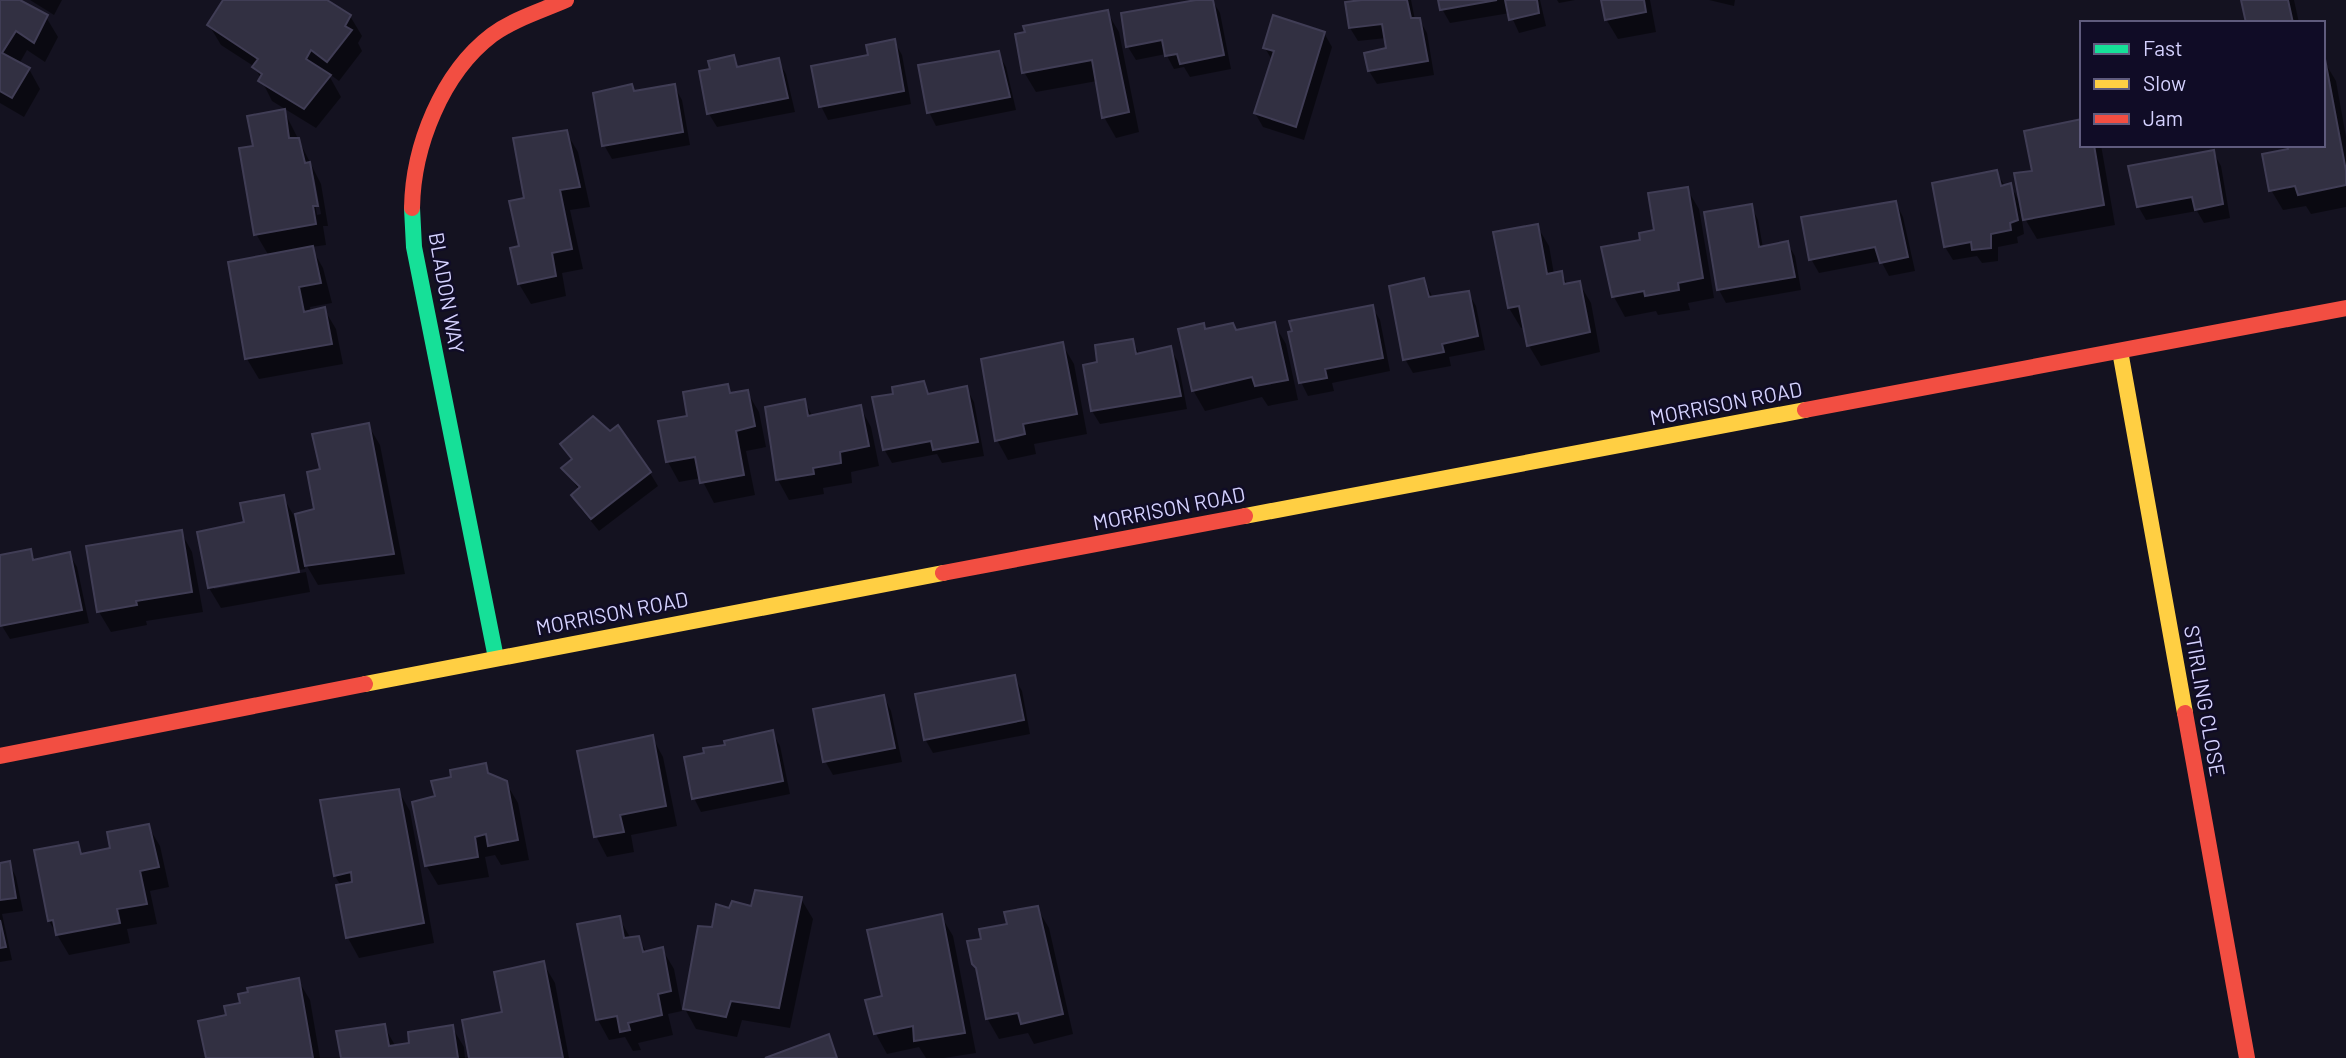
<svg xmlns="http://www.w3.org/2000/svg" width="2346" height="1058" viewBox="0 0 2346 1058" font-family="Barlow,sans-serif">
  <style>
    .shadow { fill: #0007; fill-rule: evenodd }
    .building { fill: #323042; stroke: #403d55; stroke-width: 2 }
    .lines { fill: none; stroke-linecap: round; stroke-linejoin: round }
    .fast { stroke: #16e098; stroke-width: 16 }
    .slow { stroke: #ffcf43; stroke-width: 16 }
    .jam { stroke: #f24e42; stroke-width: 16 }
    .labels { text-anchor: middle; stroke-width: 5; stroke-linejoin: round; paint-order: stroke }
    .street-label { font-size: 21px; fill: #d5d2ff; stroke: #100c26 }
  </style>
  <rect width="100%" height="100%" fill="#141220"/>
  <!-- shadow -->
  <g class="shadow">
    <path d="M0,0H17L46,17L58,37L45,62L27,50L19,64L29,69L40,89L24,117L0,103Z"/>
    <path d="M30,0H62L54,15Z"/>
    <path d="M226,0H324L350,16L362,36L358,43L362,51L339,81L327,72L341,97L316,128L272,101L255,67L221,45L209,25Z"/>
    <path d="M1206,0H1212L1220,13L1231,69L1190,77L1184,67L1174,69L1166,54L1136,60L1128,47L1123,15Z"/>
    <path d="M1375,0H1411L1415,20L1419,19L1427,33L1434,75L1377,84L1369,71L1388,49L1386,38L1358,41L1350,28L1347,4Z"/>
    <path d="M1440,0H1540L1546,26L1519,33L1510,13L1450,23L1442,9Z"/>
    <path d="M1557,0H1575L1559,3Z"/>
    <path d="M1603,0H1650L1656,32L1618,39L1606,19Z"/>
    <path d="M1709,0H1735L1734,6Z"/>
    <path d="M2243,0H2294L2299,23H2248Z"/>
    <path d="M1107,12L1119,32L1139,132L1116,138L1104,117L1097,81L1036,92L1024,72Z"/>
    <path d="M1324,33L1332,47L1304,140L1263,127L1255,113L1272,60L1265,48Z"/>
    <path d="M894,41L902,55L911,104L828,120L821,106L870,56Z"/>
    <path d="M998,53L1006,67L1016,110L936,126L929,112Z"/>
    <path d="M733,57L739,68L778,60L786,74L795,112L717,127L709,114L701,73L712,71Z"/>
    <path d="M2324,61L2336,81L2346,137V207L2311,214L2306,206L2283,210L2271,190L2290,150L2323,145Z"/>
    <path d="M631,86L635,93L674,86L682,100L690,145L612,159L604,145Z"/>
    <path d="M284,111L321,184L328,226H323L326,245L311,247L323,268L332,303L310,307L311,312L324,309L336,329L343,364L259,379L247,359L269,256L256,234L255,147ZM310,171L314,176L321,214L317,215Z"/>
    <path d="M566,132L578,152L590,207L570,210L583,269L562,273L566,296L531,304L519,284L526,200Z"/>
    <path d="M2082,145H2101L2115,225L2037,239L2021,212L2024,234L2017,237L2018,243L1998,247V261L1982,263L1977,256L1953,260L1945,247L1996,172L2005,186L2010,185L2021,204L2034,172Z"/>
    <path d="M2213,152L2221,166L2230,218L2204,223L2197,211L2146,220L2138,206Z"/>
    <path d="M1687,189L1699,209L1714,298L1688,303L1690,310L1658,315L1656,311L1625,317L1614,297L1603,249L1641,242L1656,231Z"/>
    <path d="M1896,203L1903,217L1915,271L1889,276L1881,261L1819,273L1811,259Z"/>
    <path d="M1751,206L1758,220L1763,248L1787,243L1795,256L1801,290L1726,303L1719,290Z"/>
    <path d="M1537,226L1549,246L1554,274L1561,273L1568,285L1579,283L1591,303L1600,352L1541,366L1529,346L1525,327L1521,328L1509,308Z"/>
    <path d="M1424,280L1433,298L1468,293L1476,306L1485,350L1449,357L1451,366L1413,373L1405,359Z"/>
    <path d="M1372,307L1380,320L1390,371L1332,383L1334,391L1308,396L1301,382Z"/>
    <path d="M1274,324L1286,344L1298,400L1268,406L1262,397L1205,411L1193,390L1203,325L1207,330L1236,332Z"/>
    <path d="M1132,341L1140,355L1170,348L1178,362L1187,409L1100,424L1092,411L1099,364Z"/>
    <path d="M1062,344L1074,364L1087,434L1034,444L1036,454L1008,460L997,440Z"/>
    <path d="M923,383L930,395L966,388L974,402L984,456L942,463L937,454L892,463L884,449Z"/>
    <path d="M727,385L732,395L747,392L759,412L766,447L746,451L755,495L714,503L701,478L679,482L668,462Z"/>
    <path d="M804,401L813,417L860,407L871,427L879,466L851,472L852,483L823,488L824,494L789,500L778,480Z"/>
    <path d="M368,425L380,445L405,574L318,585L304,561L305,569L214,585V589L306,572L310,592L221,608L209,588L246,524L283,497L298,523L316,510L322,471Z"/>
    <path d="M562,444L650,473L658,486L599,531L581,509L573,495L579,490L564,468L573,461Z"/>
    <path d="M181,532L192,552L203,612L146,621L147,625L111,632L99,612Z"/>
    <path d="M30,551L36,561L69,554L77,567L89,623L10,639L2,626L0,615V557Z"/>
    <path d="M1014,677L1022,691L1030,734L933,753L925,739Z"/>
    <path d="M884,697L891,711L902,762L833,775L825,761Z"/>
    <path d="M772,732L780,746L790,794L701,812L694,798L727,747Z"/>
    <path d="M652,737L663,757L677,826L631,835L634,852L607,857L596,836Z"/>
    <path d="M485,765L491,776L506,783L518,803L529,860L501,865L495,855L485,857L489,877L438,885L426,865L437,798L453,778Z"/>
    <path d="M398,790L410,811L434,943L359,958L348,938L338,887L341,886L335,876L322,802Z"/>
    <path d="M148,826L160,846L169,887L150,891L157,924L127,929L130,943L69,955L49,921L77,844L84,855L112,850Z"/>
    <path d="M9,863L16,877L23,911L2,914L12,960L0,962V865Z"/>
    <path d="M801,899L813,919L790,1028L742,1020L737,1037L696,1029L685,1009L730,910Z"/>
    <path d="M1037,908L1049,928L1073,1034L1034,1044L1028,1033L999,1039L987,1018L983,941Z"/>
    <path d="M941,916L953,936L976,1053L944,1058H926L919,1047L887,1054L876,1034L884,998Z"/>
    <path d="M619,918L631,939L638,938L647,953L662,949L674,969L682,1011L668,1014L673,1035L638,1043L641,1050L633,1051L625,1037L609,1040L598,1020Z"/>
    <path d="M543,963L555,983L569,1058H471Z"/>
    <path d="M298,980L310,1000L320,1058H208L228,1016L242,1004Z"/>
    <path d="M384,1026L396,1047L411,1044L452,1027L464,1047L465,1058H342Z"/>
  </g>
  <!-- building -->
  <g class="building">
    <path d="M0,0H20L48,15L34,43L16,31L2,53L30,68L12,98L0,91Z"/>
    <path d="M223,0H327L351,15L345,26L352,30L327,62L311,50L306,59L331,75L304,109L258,81L262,74L252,67L258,59L207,25Z"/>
    <path d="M1196,0H1213L1224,55L1180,64L1177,54L1165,56L1162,40L1126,47L1121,13Z"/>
    <path d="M1362,0H1407L1411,18H1420L1428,61L1368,71L1364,53L1386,48L1382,24L1349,28L1345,2Z"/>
    <path d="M1438,0H1497L1440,10Z"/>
    <path d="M1505,0H1537L1539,13L1509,20Z"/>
    <path d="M1601,0H1644L1646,12L1605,20Z"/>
    <path d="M2241,0H2288L2293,23H2246Z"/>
    <path d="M1108,10L1129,112L1102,118L1092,60L1022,73L1015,34L1025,32L1023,26Z"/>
    <path d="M1273,15L1325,32L1296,127L1254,113L1274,51L1263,48Z"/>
    <path d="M895,39L904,91L819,107L811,66L868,55L866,45Z"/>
    <path d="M999,51L1010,97L927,113L918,65Z"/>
    <path d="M734,55L737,67L779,58L788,98L707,114L699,71L710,69L708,61Z"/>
    <path d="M2325,59L2346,171V185L2298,195L2295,186L2269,191L2262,154L2288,149L2287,145H2323Z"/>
    <path d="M632,84L634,91L675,84L683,132L602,146L593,93Z"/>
    <path d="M285,109L289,138H299L305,163L310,162L318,206H313L316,224L254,235L239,148L253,146L247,116Z"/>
    <path d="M2082,119V145H2094L2104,205L2023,220L2014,173L2032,171L2024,131Z"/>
    <path d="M567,130L580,187L560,190L572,249L552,253L556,276L518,284L510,248L519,246L509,201L524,198L513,138Z"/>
    <path d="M2214,150L2223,204L2195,210L2192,197L2137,207L2128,166Z"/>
    <path d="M1997,170L2001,186L2011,183L2018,220L2010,223L2011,230L1991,234V248L1972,250L1971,242L1944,247L1932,183Z"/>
    <path d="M1688,187L1703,278L1678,283L1679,290L1645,296L1644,291L1612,297L1601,247L1640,240L1639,233L1654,230L1648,193Z"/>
    <path d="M1896,201L1908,257L1880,263L1875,247L1809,260L1801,217Z"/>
    <path d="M1752,204L1759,247L1788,241L1795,277L1717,290L1704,212Z"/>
    <path d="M1538,224L1547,274L1562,271L1564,284L1580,281L1590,332L1527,346L1519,306L1508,308L1493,232Z"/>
    <path d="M313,246L321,283L299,287L304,312L325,307L332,344L245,359L228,262Z"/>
    <path d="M1424,278L1429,297L1469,291L1478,336L1442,344L1444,352L1403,360L1389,286Z"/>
    <path d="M1373,305L1383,358L1325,369L1327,378L1299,383L1288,332L1292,331L1289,321Z"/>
    <path d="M1275,322L1288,380L1255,386L1252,377L1192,391L1178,329L1204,323L1205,329L1233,323L1236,330Z"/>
    <path d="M1133,339L1136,354L1171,346L1181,396L1091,411L1083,365L1097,362L1095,345Z"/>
    <path d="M1063,342L1077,414L1023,424L1025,434L995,441L981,359Z"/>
    <path d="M924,381L928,394L967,386L978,442L933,450L931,441L883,450L872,397L893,394L892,387Z"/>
    <path d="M728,384L730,393L748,390L755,426L736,431L744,475L700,483L695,457L666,462L658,421L687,416L683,392Z"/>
    <path d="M805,399L808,416L861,405L869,446L840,452L841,463L813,468L814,474L776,480L765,407Z"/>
    <path d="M593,416L610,431L618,425L651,472L591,519L571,495L580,487L561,468L572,459L560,444Z"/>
    <path d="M369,423L394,554L305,566L295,514L314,509L307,472L320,469L312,434Z"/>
    <path d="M284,495L299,572L208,588L197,532L244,522L240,503Z"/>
    <path d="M182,530L192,592L136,601L137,605L97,612L86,546Z"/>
    <path d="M31,549L33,560L70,552L82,610L0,626V555Z"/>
    <path d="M1015,675L1024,720L924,740L915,694Z"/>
    <path d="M884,695L895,748L823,762L813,709Z"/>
    <path d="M773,730L783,781L692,799L684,757L704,753L703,748L725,745L724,741Z"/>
    <path d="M653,735L666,806L620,815L624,832L594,837L577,751Z"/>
    <path d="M486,763L488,773L507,781L518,840L488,846L486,834L475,837L478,857L425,866L412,802L435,796L431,781L451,777L450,770Z"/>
    <path d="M399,789L424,923L346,938L336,885L352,882L351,872L334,876L320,800Z"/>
    <path d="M149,824L159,867L140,871L147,904L117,909L120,923L56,935L53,920L48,921L34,850L78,842L81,854L110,848L107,832Z"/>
    <path d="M10,861L16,898L0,900V863Z"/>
    <path d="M755,890L802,897L779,1008L731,1001L726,1017L683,1009L698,926L712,927L716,904L729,908L732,901L751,906Z"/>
    <path d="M1038,906L1063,1014L1021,1024L1018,1013L986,1019L976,968L972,964L967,941L981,939L979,929L1007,924L1004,912Z"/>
    <path d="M942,914L965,1033L914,1041L913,1026L874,1034L865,1000L882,996L867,930Z"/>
    <path d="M620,916L624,938L639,936L643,952L663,947L671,991L658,994L662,1015L628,1023L630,1030L620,1032L617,1016L596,1020L577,924Z"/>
    <path d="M0,920L6,947L0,948Z"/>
    <path d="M544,961L563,1058H469L462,1020L502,1012L494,972Z"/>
    <path d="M299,978L313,1058H206L198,1021L226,1015L224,1006L240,1003L238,994L248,992L247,988Z"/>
    <path d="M385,1024L389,1046L409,1043L408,1032L453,1025L458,1058H341L336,1031Z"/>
    <path d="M829,1034L837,1058H765Z"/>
  </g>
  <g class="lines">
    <!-- fast -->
    <path class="fast" d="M412,208L414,247L496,658"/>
    <!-- slow -->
    <g class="slow">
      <path d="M2120,351L2185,713"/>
      <path d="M1245,516L1805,410"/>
      <path d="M365,684L943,573"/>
    </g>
    <!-- jam -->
    <g class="jam">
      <path d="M412,208C413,146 442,73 492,35C514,19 541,11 566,0"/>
      <path d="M1805,410L2346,308"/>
      <path d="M943,573L1245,516"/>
      <path d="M2185,713L2247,1058"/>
      <path d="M0,756L365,684"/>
    </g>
  </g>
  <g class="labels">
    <!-- street labels -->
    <g class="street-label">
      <text transform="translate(446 293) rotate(80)" y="7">BLADON WAY</text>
      <text transform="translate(1726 404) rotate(-11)" y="7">MORRISON ROAD</text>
      <text transform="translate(1169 509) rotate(-11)" y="7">MORRISON ROAD</text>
      <text transform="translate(612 614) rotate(-11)" y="7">MORRISON ROAD</text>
      <text transform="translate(2204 701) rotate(80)" y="7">STIRLING CLOSE</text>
    </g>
  </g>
  <!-- legend -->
  <rect x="2080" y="21" width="245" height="126" fill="#100c26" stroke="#5f5b7d" stroke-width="2"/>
  <rect x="2094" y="44" width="35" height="10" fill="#16e098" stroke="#5f5b7d" stroke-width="2"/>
  <text x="2143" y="56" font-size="21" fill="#d5d2ff">Fast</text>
  <rect x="2094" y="79" width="35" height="10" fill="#ffcf43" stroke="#5f5b7d" stroke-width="2"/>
  <text x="2143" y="91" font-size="21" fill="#d5d2ff">Slow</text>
  <rect x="2094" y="114" width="35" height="10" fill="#f24e42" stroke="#5f5b7d" stroke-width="2"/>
  <text x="2143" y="126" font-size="21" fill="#d5d2ff">Jam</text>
</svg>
